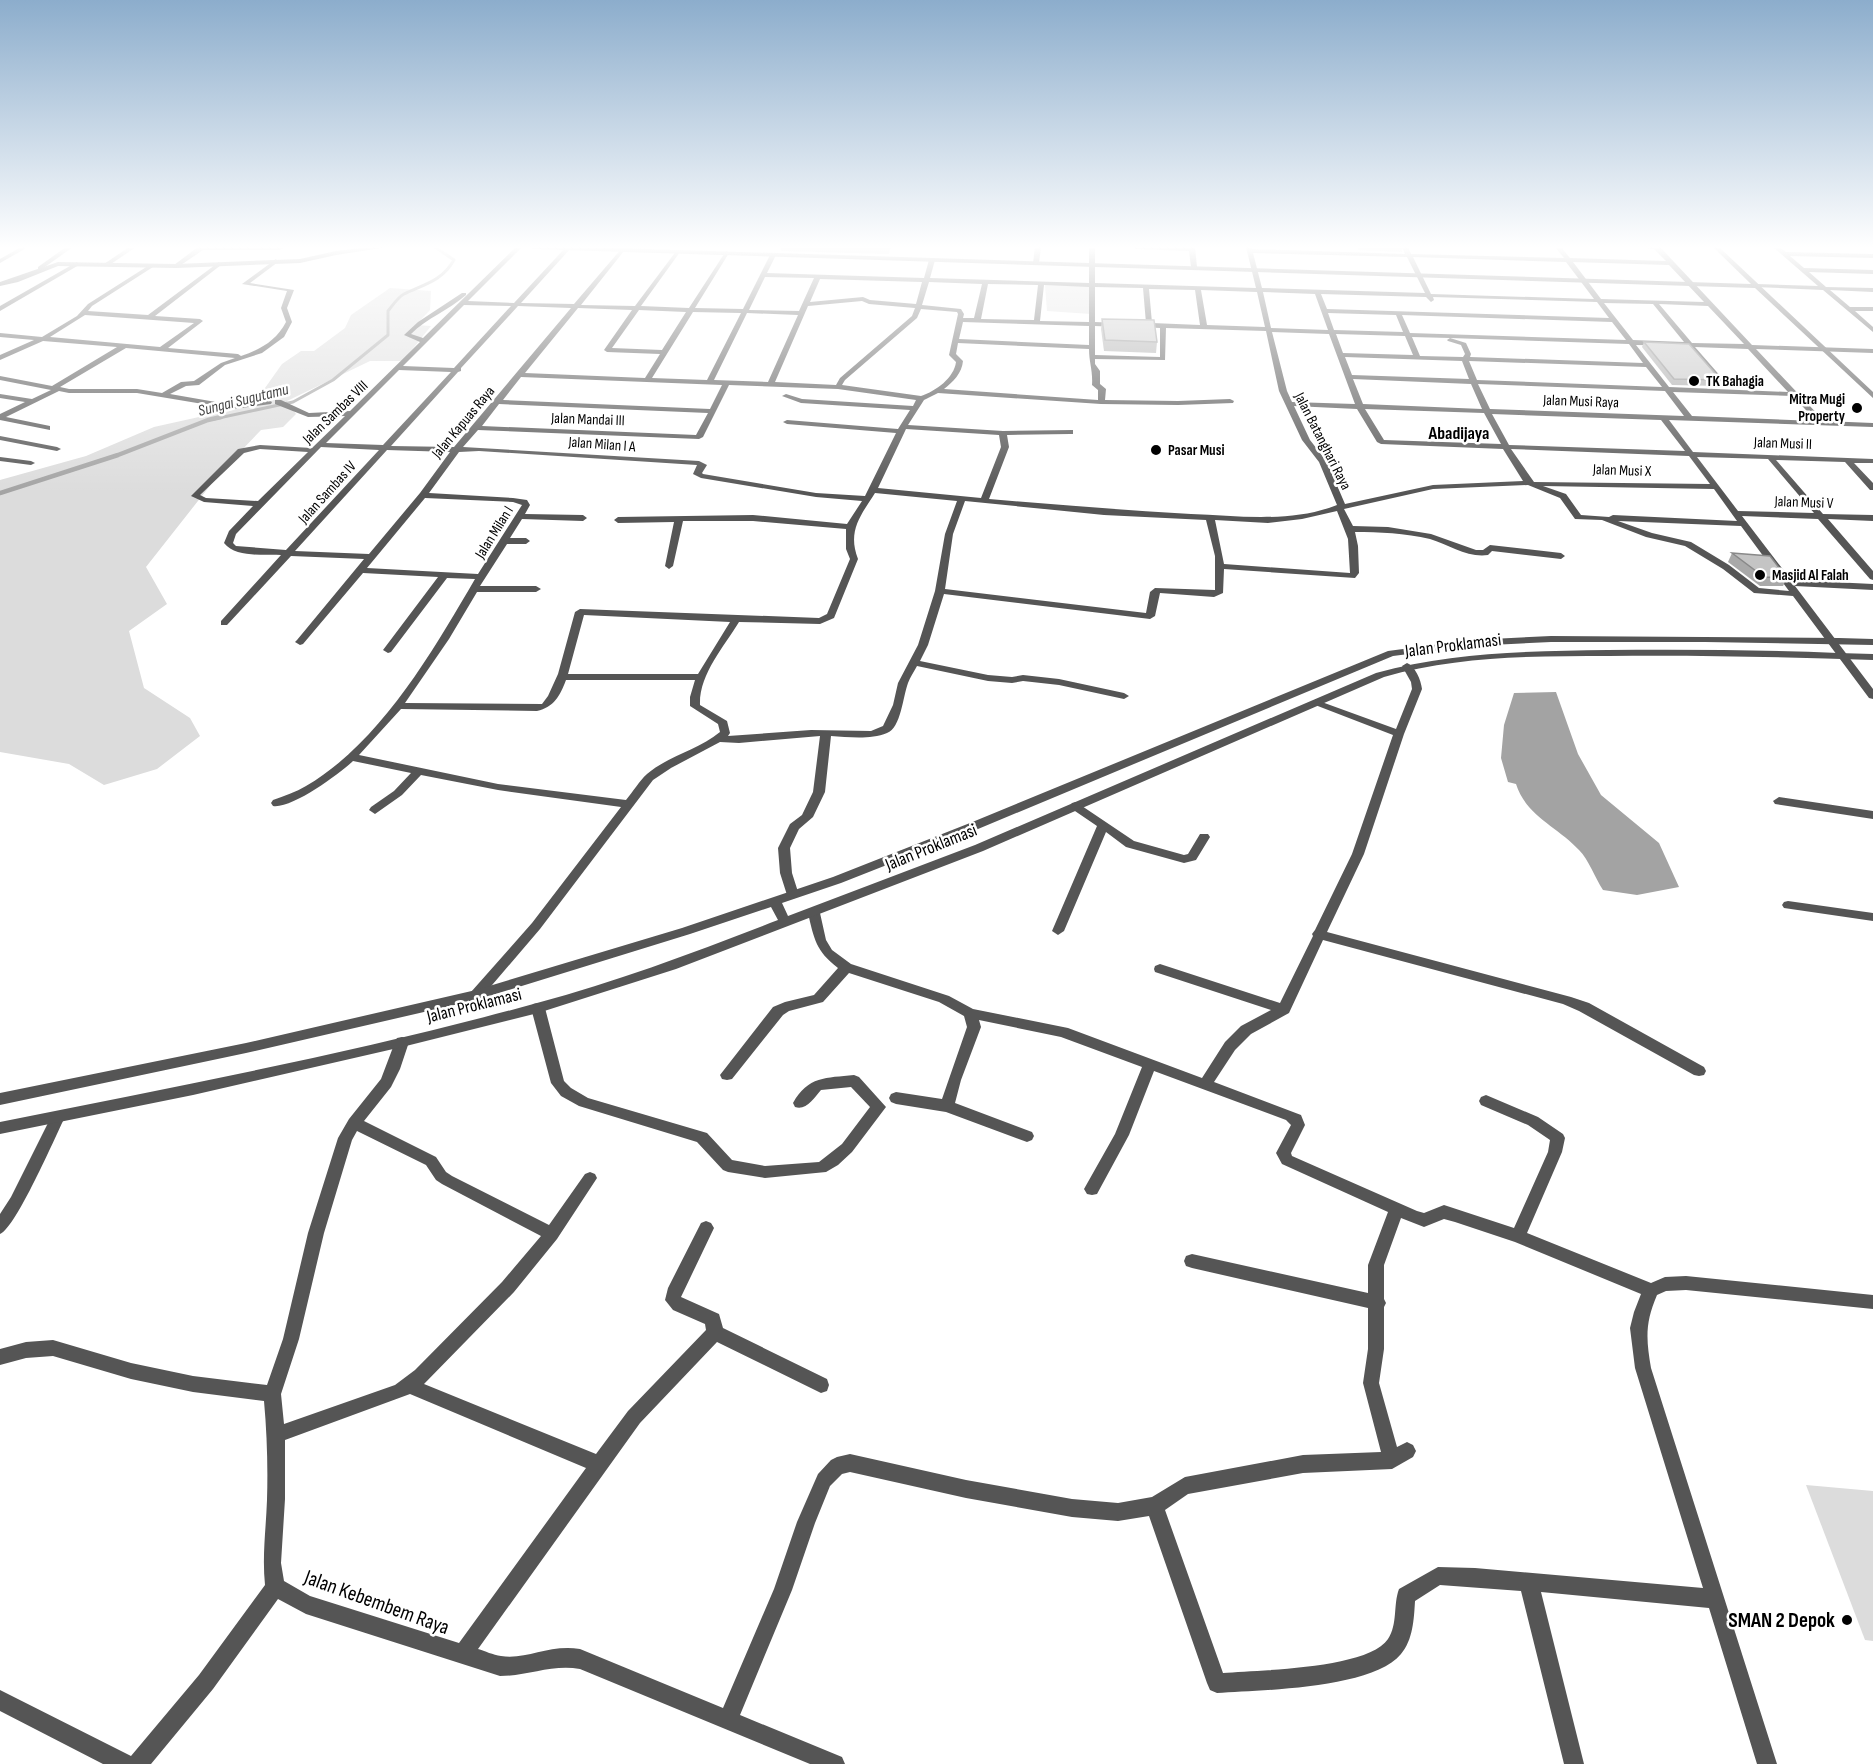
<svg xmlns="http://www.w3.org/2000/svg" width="1873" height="1764" viewBox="0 0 1873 1764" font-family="'Sofia Sans Condensed',sans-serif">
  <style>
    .green { fill: #dcdcdc }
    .water { fill: #a3a3a3 }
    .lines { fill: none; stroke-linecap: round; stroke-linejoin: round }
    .stream-far1 { stroke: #a3a3a3; stroke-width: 3 }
    .stream { stroke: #a3a3a3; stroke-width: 4.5 }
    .minor { fill: #555; fill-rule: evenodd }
    .tertiary { fill: #555; fill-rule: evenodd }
    .wall { fill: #a9a9a9 }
    .building { fill: #c4c4c4; stroke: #898989; stroke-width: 1.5 }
    .poi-dot { fill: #000; stroke: #fff; stroke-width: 2 }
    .labels { text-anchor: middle; stroke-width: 5; stroke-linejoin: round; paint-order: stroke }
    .far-poi-label { font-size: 15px; font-weight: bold; fill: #000; stroke: #fff; text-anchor: start }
    .far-street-label { font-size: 15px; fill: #000; stroke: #fff }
    .far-water-label { font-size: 16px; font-style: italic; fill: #444; stroke: #fff }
    .far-quarter-label { font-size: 18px; font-weight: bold; fill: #000; stroke: #fff }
    .street-label { font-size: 18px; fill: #000; stroke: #fff }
    .near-street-label { font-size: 21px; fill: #000; stroke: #fff }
    .near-poi-label { font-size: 21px; font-weight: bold; fill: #000; stroke: #fff; text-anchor: end }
  </style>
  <rect width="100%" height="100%" fill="#fff"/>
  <!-- green -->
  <g class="green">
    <path d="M1045,285L1090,286L1091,314L1047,311Z"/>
    <path d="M390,288L431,291L430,310L416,325L431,326L403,361H370L287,401L296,414L283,427L261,430L220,473L146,567L167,604L129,631L144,688L190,718L200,736L157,769L104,785L69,764L0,752V480L86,456L154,427L253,405L282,364L301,351H314L345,328L351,315Z"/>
    <path d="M1806,1485L1873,1491V1641L1865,1640Z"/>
  </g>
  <!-- water -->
  <path class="water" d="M1556,692L1578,754L1601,795L1659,843L1679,887L1637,895L1603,890C1595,878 1589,860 1579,850C1558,827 1526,816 1516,784L1508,782L1501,758L1504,725L1514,693Z"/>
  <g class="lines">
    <!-- stream-far1 -->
    <path class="stream-far1" d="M214,419L293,402L333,380L388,335V311C393,305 398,297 404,294C425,284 442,281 454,260L435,247"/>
    <!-- stream -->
    <path class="stream" d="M0,493L118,455L208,420L221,417"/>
    <!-- minor -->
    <g class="minor">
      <path d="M21,247H28L0,263V259Z"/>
      <path d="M66,247H73L42,269H38V267Z"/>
      <path d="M129,247H136L108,266H104V264Z"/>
      <path d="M198,247H282L283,248L280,250H203L178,267H174V265Z"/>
      <path d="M516,247H522L468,301L514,303L566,247L571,248L521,303L574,304L622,248L624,251L581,305L635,306L677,250L680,252L641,306L689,308L726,251L729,253L695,308L743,309L770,255L773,253L776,255L767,273L924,278L929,260L932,258L935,260L930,278L1089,283V247H1095V283L1256,288L1246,247H1252V249L1405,254L1402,247H1408L1411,254L1564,258L1555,247H1561L1570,258L1666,261L1654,249L1639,247H1660L1752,345L1873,349V353L1756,349L1824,421L1873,423V427L1669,420L1693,452L1873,459V463H1854L1873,483V490H1870L1845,462L1776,460L1823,514L1873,515V521L1828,519L1873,571V580L1870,579L1818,519L1742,516L1791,580L1873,584V590L1795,586L1873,689V699L1869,698L1793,596L1754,593L1723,569L1685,546L1646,537L1602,520L1575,519L1560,498L1528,485L1433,489L1344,509L1353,526L1388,527L1431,534L1476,550H1483L1490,545L1561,553L1565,556L1561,559L1492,551L1488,555C1468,558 1449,545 1430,539C1405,533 1379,532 1355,532L1358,546L1359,573L1355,578L1224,569L1223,593L1214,597L1160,593L1155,616L1150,619L944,594L928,645L920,661L988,675L1012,677L1023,675L1059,679L1124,693L1129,696L1124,699L1059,685L1023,681L1012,683L988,681L917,666C914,672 910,677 908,683C903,696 901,728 887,733C870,740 848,737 831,736L825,792L813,817L799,829L790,848L792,873L799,895L793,899L787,895L780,873L778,848L790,824L802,815L813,792L820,736L739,743L720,742L671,768L653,780L540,929L481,998H471L469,995L471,992L532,923L621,807L498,790L421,775L402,795L375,814L369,810L371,807L394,791L411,773L353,761C339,774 292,809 273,806L271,803L273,800C284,796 296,792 306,786C380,743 433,651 475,579L447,578L391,652L388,653L383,650L438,577L363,573L303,644L300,645L295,642L297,640L364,559L291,556L227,625H221V621L281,555C263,554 236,558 224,543L229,531L253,506L204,502L191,496L238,449L260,445L312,448L345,416L308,417L275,404V400H281L309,413L350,411L420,342L404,335L418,322L462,293H466V295C449,310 427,318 411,334L423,338ZM1253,253L1407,257L1425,293L1262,288ZM1413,257L1566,262L1594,299L1431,294ZM1573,262L1669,265L1704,302L1601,299ZM765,277L814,278L799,311L749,310ZM820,279L922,282L916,304L870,300L863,297L810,302ZM929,282L982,284L974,318H963L964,314L961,309L922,305ZM988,284L1038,285L1034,320L981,319ZM1044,285L1089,287V322L1040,321ZM1095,287L1143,288L1146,323L1136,325L1139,327L1160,328V357L1095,355V326L1119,327L1122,325L1119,323L1095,322ZM1149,289L1195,290L1200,325L1152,323ZM1201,290L1257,292L1265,327L1207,325ZM1263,292L1315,294L1328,330L1271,328ZM1321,294L1426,297L1431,302L1434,300L1433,297L1597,302L1609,318L1327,309ZM862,301L869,304L915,308L912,316L840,378L836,385L775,382L808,306ZM1604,303L1653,304L1684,342L1633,340ZM1659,304L1708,306L1744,344L1692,343ZM464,305L511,306L454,368L403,366ZM518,306L571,308L454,447L391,446L458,372L461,371V368ZM578,308L632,310L604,350L607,352L660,354L645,378L525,373ZM921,309L957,312L958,314L949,355L956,362C954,378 936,391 921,396L842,385L845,380L917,318ZM639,310L686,312L662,350L612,348ZM693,312L741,313L707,380L652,378ZM747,313L798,315L768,382L714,380ZM1328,313L1396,315L1403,332L1334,330ZM1402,315L1612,322L1626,340L1410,333ZM963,322L1089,326V345L959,339ZM1166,328L1266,331L1279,391L1302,440L1319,462L1337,505C1292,523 1239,516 1191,514C1124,510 1057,505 989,499L1009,447L1007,435L1070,434H1073V430L1003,431L908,425L924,400L938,393L1101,404L1178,405L1233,403L1234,401L1230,399L1178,401L1105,400L1106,389L1100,384V371L1095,364V359L1165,360ZM1272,332L1329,334L1355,404L1292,402L1287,391ZM1336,334L1405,336L1413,355L1343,353ZM1412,337L1450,338L1447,340L1448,341L1461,345L1465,354L1463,357L1420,356ZM1450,338L1629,344L1643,363L1470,357L1471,354L1466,343ZM958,343L1089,349C1089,362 1093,371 1092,385L1098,390V400L944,389C953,382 962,373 963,361L956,354ZM1636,345L1688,346L1718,380L1722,378L1695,347L1748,349L1788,392L1669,387ZM1345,357L1462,361L1469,379L1352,375ZM1469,361L1646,367L1662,387L1477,380ZM399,370L451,372L383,445L326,443ZM521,377L722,385L710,409L503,400ZM1353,379L1471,384L1482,409L1363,404ZM1478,384L1665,391L1684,416L1490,409ZM729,385L838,389L916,400L913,406L802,399L786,394L782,396L801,403L910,410L898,429L787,420L783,422L787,424L896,433L865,496L816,493L703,474L702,473L707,465L699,461L463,447L478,430L699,439L703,437ZM1673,392L1793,396L1816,421L1692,416ZM499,404L708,413L696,435L482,426ZM1294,406L1357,409L1377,442L1381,444L1503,449L1523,481L1433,485L1345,504L1327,462L1310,440ZM1365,409L1484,413L1501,444L1384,440ZM1492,414L1661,420L1685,451L1509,445ZM906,429L999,435L1001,447L981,498L878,488ZM321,447L379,450L286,550L236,546L233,543L236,534ZM260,449L308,452L258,501L206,498L200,495L244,453ZM1511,449L1689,456L1710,484L1534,482ZM387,450L450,452L420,493L369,554L295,551ZM479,451L697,465L693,474L701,478L816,497L862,501L847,524L753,515L618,517L614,520L618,523L674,522L665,566L669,569L673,566L683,521H753L846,529V549L850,559L827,614L819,618L580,609L575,612L558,674L548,696L542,704L405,703L449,639L477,592H536L541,589L536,586H480L507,544H526L530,541L526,538H510L522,519L583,521L587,518L583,515L525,514L530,505L527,500L513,498L429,493L459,452ZM1697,457L1768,459L1814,513L1738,511ZM1543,486L1714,489L1737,521L1613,515L1609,517L1581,515L1566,494ZM875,493L957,501L945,534L935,591L918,645L898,683L893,705L883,726L871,731L811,730L728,736L730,733L727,721L700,705C699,674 724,647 739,622L820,624L834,618L858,559C847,531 861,515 875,493ZM425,498L513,502L522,505L478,574L367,568ZM965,501L1104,515L1206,520L1215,556V590L1155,588L1150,592L1146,613L945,589L953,534ZM1337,511L1348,539L1350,573L1224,564L1215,520L1268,523L1302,519ZM1618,521L1741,526L1789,591L1759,588L1729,565L1691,542L1652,533ZM584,615L730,622L698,674H568ZM566,680H695L690,697V706L718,724L720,732C698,750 668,756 647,774C639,781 633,792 626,800L498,784L359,755L401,709L537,711C554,707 560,696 566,680Z"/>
      <path d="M1035,247H1041L1039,263L1036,265L1033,263Z"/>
      <path d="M1133,247H1195L1197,267L1194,269L1191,267L1189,251L1136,249Z"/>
      <path d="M1773,247H1779L1786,252L1873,254V258L1790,256L1804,268L1873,270V274L1809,272L1826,287L1873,288V292L1830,290L1850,307H1873V311H1855L1873,327V332L1823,290L1755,287L1757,284L1818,286Z"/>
      <path d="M276,259L278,262L250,283L294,290L287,308L292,322L284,337L262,353L225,365L199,385L186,386L170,394L233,405L268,400L272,402L271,404L233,409L137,393H69L59,391L6,417L50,426V430L0,420V414L25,402L0,398V394L32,399L51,390L0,380V376L52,386L117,347L43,341L0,360V355L34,340L0,337V333L42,337L77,316L88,304L151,264L153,267L92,306L88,311L148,315L219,262L221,265L155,316L200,319L203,321L168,348L238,354L241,356C261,349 276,341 286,322L281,308L287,291L242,284ZM85,315L194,323L160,347L50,337ZM126,348L235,358L221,363L194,381L181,382L162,393L137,389H69L60,387Z"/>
      <path d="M77,262L79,265L0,311V306Z"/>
      <path d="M0,436L57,447L61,449L57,451L0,440Z"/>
      <path d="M0,457L31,461L35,463L31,465L0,461Z"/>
      <path d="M1407,663C1415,666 1421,680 1422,689L1404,734L1364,854L1327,932L1571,997L1589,1003L1704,1067L1706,1071L1704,1075L1699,1076L1694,1075L1579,1011L1563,1004L1323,940L1289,1013L1251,1034L1235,1050L1214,1082L1301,1115L1305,1125L1291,1153L1292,1156L1417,1211L1424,1213L1444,1205L1514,1228L1548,1152L1550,1140L1528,1125L1481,1105L1479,1101L1481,1097L1486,1095L1538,1117L1563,1134L1565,1138L1562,1152L1527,1233L1651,1283L1665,1277L1686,1276L1873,1295V1309L1686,1290L1666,1291L1657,1295C1645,1323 1646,1339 1651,1368L1777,1764H1757L1709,1608L1541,1592L1584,1764H1564L1521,1591L1440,1585L1415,1601C1414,1619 1413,1640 1401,1654C1372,1689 1261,1690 1217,1693L1210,1690L1207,1683L1149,1516L1118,1521L1072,1517L966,1498L850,1472L842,1474L830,1486L815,1523L792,1590L740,1715L842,1757L845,1764H810L580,1669C552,1664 528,1676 500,1676L306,1614L278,1599L213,1689L151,1764H103L0,1711V1690L131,1756L199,1675L265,1585C262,1556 266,1529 267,1500C268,1467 267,1434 264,1401L193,1392L131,1379L53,1356L26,1358L0,1365V1349L26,1342L53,1340L131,1363L193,1376L267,1385L283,1339L308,1233L338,1138L349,1119L381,1079L395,1042L397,1038L402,1037L407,1038L409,1042L400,1069L391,1087L364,1121L436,1157L446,1172L452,1176L549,1225L585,1174L590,1172L595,1174L597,1178L557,1239L514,1292L424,1384L596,1454L628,1411L706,1330L705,1324L673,1310L665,1300L668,1288L701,1223L706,1221L711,1223L714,1228L681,1297L719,1314L723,1328L827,1379L829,1385L827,1391L821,1393L717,1342L640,1423L478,1649C485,1651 493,1655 501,1656C527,1660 549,1644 580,1649L723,1708L774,1589L797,1522L818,1474L831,1460L837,1457L850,1454L966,1480L1072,1499L1118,1503L1152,1497L1185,1477L1303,1455L1381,1452L1363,1383L1368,1349V1308L1192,1268L1186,1266L1184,1261L1186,1256L1192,1254L1368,1293V1265L1388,1212L1282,1164L1276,1153L1291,1125L1286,1120L1154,1071L1129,1135L1097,1194L1092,1195L1087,1194L1084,1189L1115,1134L1142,1067L1061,1037L979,1020L981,1027L961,1080L955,1103L1032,1132L1034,1136L1032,1140L1027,1142L946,1112L896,1104L891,1102L889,1098L891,1094L896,1092L942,1099L967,1027L964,1016L939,1002L849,973L823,1002L789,1011L783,1015L732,1079L727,1080L722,1079L720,1075L773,1007L785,1002L814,995L838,968C816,951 814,939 808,913L814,909L820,913L826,940L832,950L851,964L949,996L973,1009L1068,1028L1202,1078L1225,1042L1241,1026L1271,1010L1155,972L1154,969L1155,966L1160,964L1280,1003L1313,936L1312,934L1315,930L1352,854L1393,735L1310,703L1315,700L1319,701L1396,729L1412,689L1411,682L1402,666ZM357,1131L426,1165L436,1180L442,1184L541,1236L502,1282L415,1370L395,1385L284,1424L281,1394L299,1339L324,1233L352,1140ZM1401,1218L1424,1227L1444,1219L1455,1222L1515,1242L1641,1294L1634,1312L1630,1328L1635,1368L1703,1588L1475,1568L1438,1567L1399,1589C1393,1605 1398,1624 1388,1639C1368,1669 1259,1670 1223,1673L1165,1510L1188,1494L1303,1473L1392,1469L1413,1457L1416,1451L1413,1445L1407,1442L1397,1447L1379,1383L1384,1349V1307L1386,1303L1384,1299V1265ZM410,1394L586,1468L459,1643L310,1596L284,1581L281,1563L285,1499V1440Z"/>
      <path d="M1779,797L1873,811V819L1775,804L1773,801Z"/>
      <path d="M1076,802L1134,841L1184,855L1188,854L1200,834H1208L1210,837L1196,860L1184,863L1126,847L1106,832L1064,931L1058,935L1052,931L1097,826L1072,809L1070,806L1072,803Z"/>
      <path d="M1788,901L1873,913V921L1784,908L1782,905L1784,902Z"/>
      <path d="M538,1003L543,1004L545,1008L564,1081L571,1088L588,1098L707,1133L732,1160L765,1166L819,1162L842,1144L870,1107L851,1087L821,1090C814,1098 806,1111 795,1107L793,1103C808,1076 826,1078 854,1075L859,1077L886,1107L852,1152L838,1165L826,1172L765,1178L728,1172L723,1170L697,1142L579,1106L561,1096L551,1083L531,1008L533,1004Z"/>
      <path d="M58,1111L63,1113L65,1117C55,1137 16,1228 0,1234V1214L11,1197L53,1113Z"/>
    </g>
    <!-- tertiary -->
    <g class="tertiary">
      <path d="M371,247H388L336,255L300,263L176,268L58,266L18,282L0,286V282L58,262L176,264L300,259L336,251Z"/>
      <path d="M530,247H586L1751,284L1713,247H1719L1873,392V398L1755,288L533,249Z"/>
      <path d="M1551,636L1839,638L1873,639V645L1705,642H1551L1471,646L1393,656L978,829L841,883L782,903L788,916L975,845L1376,673C1452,652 1530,651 1608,650C1685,649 1761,650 1838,653L1873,654V660C1785,657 1697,655 1609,656C1533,656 1457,656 1384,677L983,851L676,969L538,1013L402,1047L193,1095L0,1134V1122C179,1086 360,1052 537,1003C619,981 698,951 778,920L771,907L690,934L476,1000L246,1053L0,1105V1093L246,1043L476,990L682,928L833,877L970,823L1388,651L1471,640Z"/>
    </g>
  </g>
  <!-- wall -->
  <g class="wall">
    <path d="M781,247H891L889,254L781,251Z"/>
    <path d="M1356,247H1402V252L1358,250Z"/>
    <path d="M1102,319L1157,342L1156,353L1104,351L1101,329Z"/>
    <path d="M1644,342L1721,380L1719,386L1672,385L1642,347Z"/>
    <path d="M1732,553L1787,578L1783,586H1760L1728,562Z"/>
  </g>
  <!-- building -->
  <g class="building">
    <path d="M1360,247H1402V248Z"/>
    <path d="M1102,319L1154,320L1157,342L1105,340Z"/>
    <path d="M1644,342L1689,344L1721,380L1674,379Z"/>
    <path d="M1732,553L1770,556L1787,578L1764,577Z"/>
  </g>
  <!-- sky -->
  <linearGradient id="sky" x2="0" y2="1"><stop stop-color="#8cadcc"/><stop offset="0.5" stop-color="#fff"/><stop offset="1" stop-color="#fff" stop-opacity="0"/></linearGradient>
  <rect width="1873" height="494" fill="url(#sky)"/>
  <!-- markers -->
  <g class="poi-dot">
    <circle cx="1694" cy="381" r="6"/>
    <circle cx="1857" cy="408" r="6"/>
    <circle cx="1156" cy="450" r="6"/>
    <circle cx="1760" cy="575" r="6"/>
    <circle cx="1847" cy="1620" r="6"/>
  </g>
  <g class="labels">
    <!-- far-poi labels -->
    <g class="far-poi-label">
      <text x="1706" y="386">TK Bahagia</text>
      <text x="1845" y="404" text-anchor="end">Mitra Mugi<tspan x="1845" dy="17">Property</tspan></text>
      <text x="1168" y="455">Pasar Musi</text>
      <text x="1772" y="580">Masjid Al Falah</text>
    </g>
    <!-- far-street labels -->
    <g class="far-street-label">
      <text transform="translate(1581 401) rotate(2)" y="5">Jalan Musi Raya</text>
      <text transform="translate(335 412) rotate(-44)" y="5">Jalan Sambas VIII</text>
      <text transform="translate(588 419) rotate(2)" y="5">Jalan Mandai III</text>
      <text transform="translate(463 422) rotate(-50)" y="5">Jalan Kapuas Raya</text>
      <text transform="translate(1323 441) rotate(63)" y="5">Jalan Batanghari Raya</text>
      <text transform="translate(1783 443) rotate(2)" y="5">Jalan Musi II</text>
      <text transform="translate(602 444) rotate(4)" y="5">Jalan Milan I A</text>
      <text transform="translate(1622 470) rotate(2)" y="5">Jalan Musi X</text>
      <text transform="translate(327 492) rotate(-48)" y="5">Jalan Sambas IV</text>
      <text transform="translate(1804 502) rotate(2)" y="5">Jalan Musi V</text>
      <text transform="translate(494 532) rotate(-58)" y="5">Jalan Milan I</text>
    </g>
    <!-- far-water labels -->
    <g class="far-water-label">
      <text transform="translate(243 399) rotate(-14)" y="6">Sungai Sugutamu</text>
    </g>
    <!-- far-quarter labels -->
    <g class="far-quarter-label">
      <text x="1459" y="439">Abadijaya</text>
    </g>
    <!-- street labels -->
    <g class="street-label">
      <text transform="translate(1453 645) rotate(-7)" y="6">Jalan Proklamasi</text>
      <text transform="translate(931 847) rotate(-22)" y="6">Jalan Proklamasi</text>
      <text transform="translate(474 1005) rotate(-14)" y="6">Jalan Proklamasi</text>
    </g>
    <!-- near-street labels -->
    <g class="near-street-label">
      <text transform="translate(377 1602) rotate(20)" y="7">Jalan Kebembem Raya</text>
    </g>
    <!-- near-poi labels -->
    <g class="near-poi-label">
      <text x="1835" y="1627">SMAN 2 Depok</text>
    </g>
  </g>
</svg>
